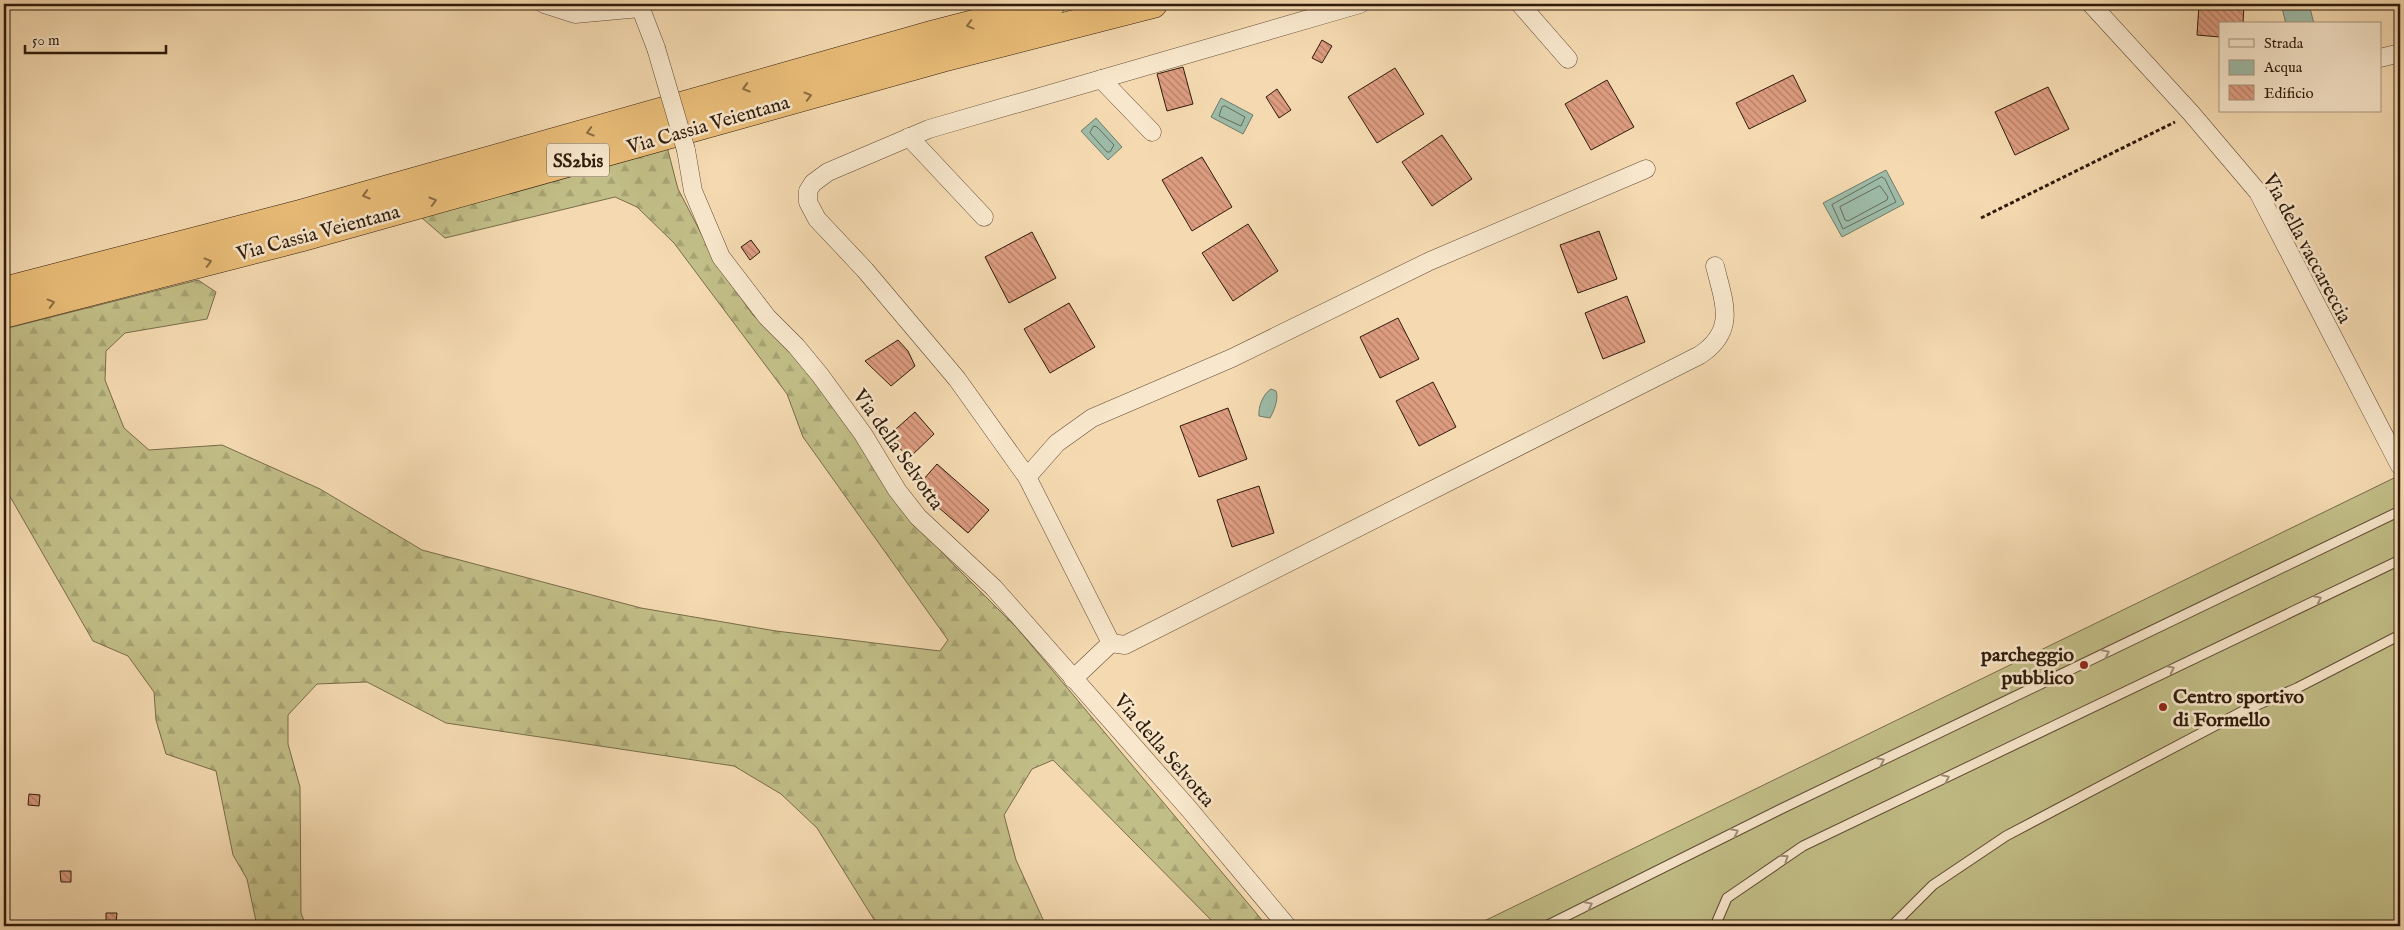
<svg xmlns="http://www.w3.org/2000/svg" width="2404" height="930" viewBox="0 0 2404 930" font-family="'IM FELL English',serif">
  <style>
    .forest { fill: url(#forest-firs); stroke: #786c49 }
    .pitch { fill: #c2be87; stroke: #786c49 }
    .water { fill: #9dbba8; stroke: #717b69 }
    .lines { fill: none; stroke-linecap: round; stroke-linejoin: round }
    .shore { stroke: #666b5a; stroke-width: 1 }
    .building { fill: url(#building-back-hatch); stroke: #2f1b0b }
    .lane-casing { stroke: #604b34; stroke-width: 11 }
    .street-casing { stroke: #604b34; stroke-width: 19 }
    .highway-casing { stroke: #2f1b0b; stroke-width: 29 }
    .path { stroke: #2f1b0b; stroke-width: 3; stroke-dasharray: 4 2.5; stroke-linecap: butt }
    .lane { stroke: #f8e7cc; stroke-width: 9 }
    .street { stroke: #f8e7cc; stroke-width: 18 }
    .highway { stroke: #eabd78; stroke-width: 28 }
    .street-bridge-casing { stroke: #604b34; stroke-width: 19; stroke-linecap: butt }
    .street-bridge { stroke: #f8e7cc; stroke-width: 18 }
    .oneway { stroke: #8c6c42 }
    .oneway2 { stroke: #9e8b75 }
    .poi-dot { fill: #8f2418; stroke: #f8e7cc; stroke-width: 2 }
    .labels { text-anchor: middle; stroke-width: 5; stroke-linejoin: round; paint-order: stroke }
    .shield { fill: #f8e7cc; stroke: #6b5845; stroke-width: 1 }
    .shield-label { font-size: 19px; font-weight: bold; fill: #2f1b0b }
    .street-label { font-size: 20px; fill: #2f1b0b; stroke: #f8e7cc }
    .poi-label { font-size: 20px; font-weight: bold; fill: #2f1b0b; stroke: #f8e7cc; text-anchor: end }
  </style>
  <defs>
    <pattern id="forest-firs" width="22" height="20" patternUnits="userSpaceOnUse" patternTransform="scale(1.25)"><rect width="22" height="20" fill="#c2be87"/><path d="M5 1l3.5 6h-7zM16 11l3.5 6h-7z" fill="#a7a373"/></pattern>
    <pattern id="building-back-hatch" width="6" height="6" patternUnits="userSpaceOnUse" patternTransform="scale(1.25)"><rect width="6" height="6" fill="#de9d81"/><path d="M-1 5l2 2M0 0l6 6M5-1l2 2" fill="none" stroke="#b47f68"/></pattern>
  </defs>
  <rect width="100%" height="100%" fill="#f5dab1"/>
  <filter id="stains"><feTurbulence type="fractalNoise" baseFrequency=".004" numOctaves="4"/><feColorMatrix values="0 0 0 0 .2 0 0 0 0 .09 0 0 0 0 .02 0 0 0 .5 -.17"/></filter>
  <radialGradient id="worn" r=".72"><stop offset=".6" stop-color="#630" stop-opacity="0"/><stop offset="1" stop-color="#630" stop-opacity=".3"/></radialGradient>
  <!-- forest -->
  <path class="forest" d="M666,143L678,189L717,264L753,315L811,372L840,411L889,491L950,561L1017,628L1267,926H1217L1053,760L1032,769L1004,815L1016,860L1046,926H878L817,828L781,794L734,766L446,723L367,682L317,684L288,715V744L300,787L301,913L306,926H257L247,879L233,855L216,771L166,754L156,720L154,692L128,656L93,641L4,486V329L198,280L216,292L207,319L125,333L106,351L105,380L124,428L149,450L222,445L320,489L422,550L641,608L776,631L940,651L948,640L803,437L787,394L674,243L637,207L615,197L445,238L422,218L446,207Z"/>
  <!-- pitch -->
  <path class="pitch" d="M2394,478L2400,485V926H1474Z"/>
  <!-- water -->
  <g class="water">
    <path d="M2281,4H2309L2314,24H2286Z"/>
    <path d="M1221,98L1253,115L1243,134L1211,117Z"/>
    <path d="M1096,118L1122,147L1108,160L1081,131Z"/>
    <path d="M1886,170L1904,204L1842,237L1823,203Z"/>
    <path d="M1271,389L1276,391C1279,399 1274,411 1270,418L1259,416C1258,407 1263,394 1271,389Z"/>
  </g>
  <g class="lines">
    <!-- shore -->
    <g class="shore">
      <path d="M1225,106L1245,117L1241,126L1219,116L1222,107Z"/>
      <path d="M1094,126L1097,127L1114,145L1110,152H1107L1090,133Z"/>
      <path d="M1882,177L1885,179L1896,202L1843,229L1832,205Z"/>
      <path d="M1880,186L1888,197L1887,200L1848,221L1845,220L1840,207Z"/>
    </g>
  </g>
  <!-- building -->
  <g class="building">
    <path d="M2199,4H2244L2243,24H2220V37L2197,35Z"/>
    <path d="M1322,40L1332,46L1322,63L1312,58Z"/>
    <path d="M1183,67L1193,104L1167,111L1157,74Z"/>
    <path d="M1395,68L1424,114L1377,143L1348,97Z"/>
    <path d="M1793,75L1806,101L1749,129L1736,103Z"/>
    <path d="M1607,80L1634,127L1591,150L1565,104Z"/>
    <path d="M2048,87L2069,129L2015,155L1995,112Z"/>
    <path d="M1277,89L1291,110L1279,118L1266,97Z"/>
    <path d="M1442,135L1472,179L1432,206L1402,162Z"/>
    <path d="M1202,157L1232,207L1192,231L1162,180Z"/>
    <path d="M1248,224L1278,271L1233,301L1202,253Z"/>
    <path d="M1599,231L1617,279L1578,293L1560,245Z"/>
    <path d="M1032,232L1056,278L1009,303L985,257Z"/>
    <path d="M751,240L760,252L750,260L741,247Z"/>
    <path d="M1627,296L1645,342L1603,359L1585,313Z"/>
    <path d="M1069,303L1095,347L1050,373L1024,329Z"/>
    <path d="M1398,318L1419,359L1380,378L1360,337Z"/>
    <path d="M898,340L908,351L915,366L891,386L865,361Z"/>
    <path d="M1433,382L1456,427L1419,446L1396,401Z"/>
    <path d="M1228,408L1247,459L1199,477L1180,426Z"/>
    <path d="M915,412L934,434L909,458L888,436Z"/>
    <path d="M937,464L989,510L968,533L916,488Z"/>
    <path d="M1259,486L1274,533L1232,547L1217,500Z"/>
    <path d="M29,794L40,795L39,806L28,805Z"/>
    <path d="M60,871H71V882H61Z"/>
    <path d="M106,913H117L116,923H106Z"/>
  </g>
  <g class="lines">
    <!-- lane casing -->
    <g class="lane-casing">
      <g id="lane">
        <path d="M1546,926L1781,809L2400,511"/>
        <path d="M1715,926L1727,898L1803,846L2400,560"/>
        <path d="M1892,926L1933,885L2006,836L2243,711L2297,688L2400,635"/>
      </g>
    </g>
    <!-- street casing -->
    <g class="street-casing">
      <g id="street">
        <path d="M544,4L575,14L640,8"/>
        <path d="M639,4L656,48"/>
        <path d="M1520,4L1568,59"/>
        <path d="M2091,4L2191,113L2258,192L2400,466"/>
        <path d="M2380,58L2400,53"/>
        <path d="M1101,79L1152,132"/>
        <path d="M909,137L984,217"/>
        <path d="M686,150L693,191L721,257L767,317L796,346L820,375L863,434L897,490L918,517L994,588L1189,809L1287,926"/>
        <path d="M1027,477L1057,443L1092,418L1232,358L1430,261L1646,169"/>
        <path d="M1111,643L1027,477L957,379L865,270L817,219L808,202V191L813,183L828,172L929,129L1360,4"/>
        <path d="M1073,679L1111,643L1125,645L1700,355C1737,330 1724,303 1715,266"/>
      </g>
    </g>
    <!-- highway casing -->
    <g class="highway-casing">
      <g id="highway">
        <path d="M4,291L300,214L935,34L1051,4"/>
        <path d="M4,314L303,237L942,58L1153,4"/>
      </g>
    </g>
    <!-- path -->
    <path class="path" d="M1981,218L2175,122"/>
    <!-- lane -->
    <use href="#lane" class="lane"/>
    <!-- street -->
    <use href="#street" class="street"/>
    <!-- highway -->
    <use href="#highway" class="highway"/>
    <!-- street-bridge casing -->
    <g class="street-bridge-casing">
      <path id="street-bridge" d="M656,48L686,150"/>
    </g>
    <!-- street-bridge -->
    <use href="#street-bridge" class="street-bridge"/>
  </g>
  <!-- one-way arrows -->
  <defs><path id="oneway-chevron" d="M-2-3.5L2.5 0L-2 3.5" fill="none" stroke-width="1.6" stroke-linecap="round" stroke-linejoin="round" transform="scale(1.25)"/></defs>
  <g class="oneway">
    <use href="#oneway-chevron" transform="translate(970 25) rotate(165)"/>
    <use href="#oneway-chevron" transform="translate(746 88) rotate(164)"/>
    <use href="#oneway-chevron" transform="translate(808 96) rotate(-16)"/>
    <use href="#oneway-chevron" transform="translate(590 132) rotate(164)"/>
    <use href="#oneway-chevron" transform="translate(366 195) rotate(164)"/>
    <use href="#oneway-chevron" transform="translate(433 201) rotate(-16)"/>
    <use href="#oneway-chevron" transform="translate(208 262) rotate(-15)"/>
    <use href="#oneway-chevron" transform="translate(51 303) rotate(-15)"/>
  </g>
  <g class="oneway2">
    <use href="#oneway-chevron" transform="translate(2318 599) rotate(-26)"/>
    <use href="#oneway-chevron" transform="translate(2106 653) rotate(-26)"/>
    <use href="#oneway-chevron" transform="translate(2171 669) rotate(-26)"/>
    <use href="#oneway-chevron" transform="translate(1881 761) rotate(-26)"/>
    <use href="#oneway-chevron" transform="translate(1946 778) rotate(-26)"/>
    <use href="#oneway-chevron" transform="translate(1735 832) rotate(-26)"/>
    <use href="#oneway-chevron" transform="translate(1785 858) rotate(-34)"/>
    <use href="#oneway-chevron" transform="translate(1589 905) rotate(-26)"/>
  </g>
  <!-- markers -->
  <g class="poi-dot">
    <circle cx="2084" cy="665" r="5"/>
    <circle cx="2163" cy="707" r="5"/>
  </g>
  <g class="labels">
    <!-- shield labels -->
    <rect class="shield" x="547" y="143.5" width="62" height="33" rx="4"/>
    <g class="shield-label">
      <text x="578" y="167">SS2bis</text>
    </g>
    <!-- street labels -->
    <g class="street-label">
      <text transform="translate(708 124) rotate(-16)" y="7">Via Cassia Veientana</text>
      <text transform="translate(318 232) rotate(-15)" y="7">Via Cassia Veientana</text>
      <text transform="translate(2308 248) rotate(62)" y="7">Via della vaccareccia</text>
      <text transform="translate(899 449) rotate(55)" y="7">Via della Selvotta</text>
      <text transform="translate(1165 750) rotate(49)" y="7">Via della Selvotta</text>
    </g>
    <!-- poi labels -->
    <g class="poi-label">
      <text x="2074" y="661">parcheggio<tspan x="2074" dy="23">pubblico</tspan></text>
      <text x="2173" y="703" text-anchor="start">Centro sportivo<tspan x="2173" dy="23">di Formello</tspan></text>
    </g>
  </g>
  <!-- margin -->
  <rect width="2404" height="930" fill="none" stroke="#f5dab1" stroke-width="20"/>
  <rect x="5" y="5" width="2394" height="920" fill="none" stroke="#2f1b0b" stroke-width="2.5"/>
  <rect x="10" y="10" width="2384" height="910" fill="none" stroke="#2f1b0b"/>
  <!-- legend -->
  <rect x="2219" y="22" width="162" height="90" fill="#f8e7cc" stroke="#a8957f"/>
  <rect x="2229" y="39" width="25" height="8" fill="#f8e7cc" stroke="#a8957f"/>
  <text x="2264" y="48" font-size="15" fill="#2f1b0b">Strada</text>
  <rect x="2229" y="60" width="25" height="15" fill="#9dbba8" stroke="#a8957f"/>
  <text x="2264" y="72" font-size="15" fill="#2f1b0b">Acqua</text>
  <rect x="2229" y="85" width="25" height="15" fill="url(#building-back-hatch)" stroke="#a8957f"/>
  <text x="2264" y="98" font-size="15" fill="#2f1b0b">Edificio</text>
  <!-- scale -->
  <path d="M25 45v8h141v-8" fill="none" stroke="#2f1b0b" stroke-width="2.5"/>
  <text x="32" y="45" font-size="15" fill="#2f1b0b" stroke="#f8e7cc" stroke-width="4" paint-order="stroke">50 m</text>
  <rect width="100%" height="100%" filter="url(#stains)"/>
  <rect width="100%" height="100%" fill="url(#worn)"/>
</svg>
